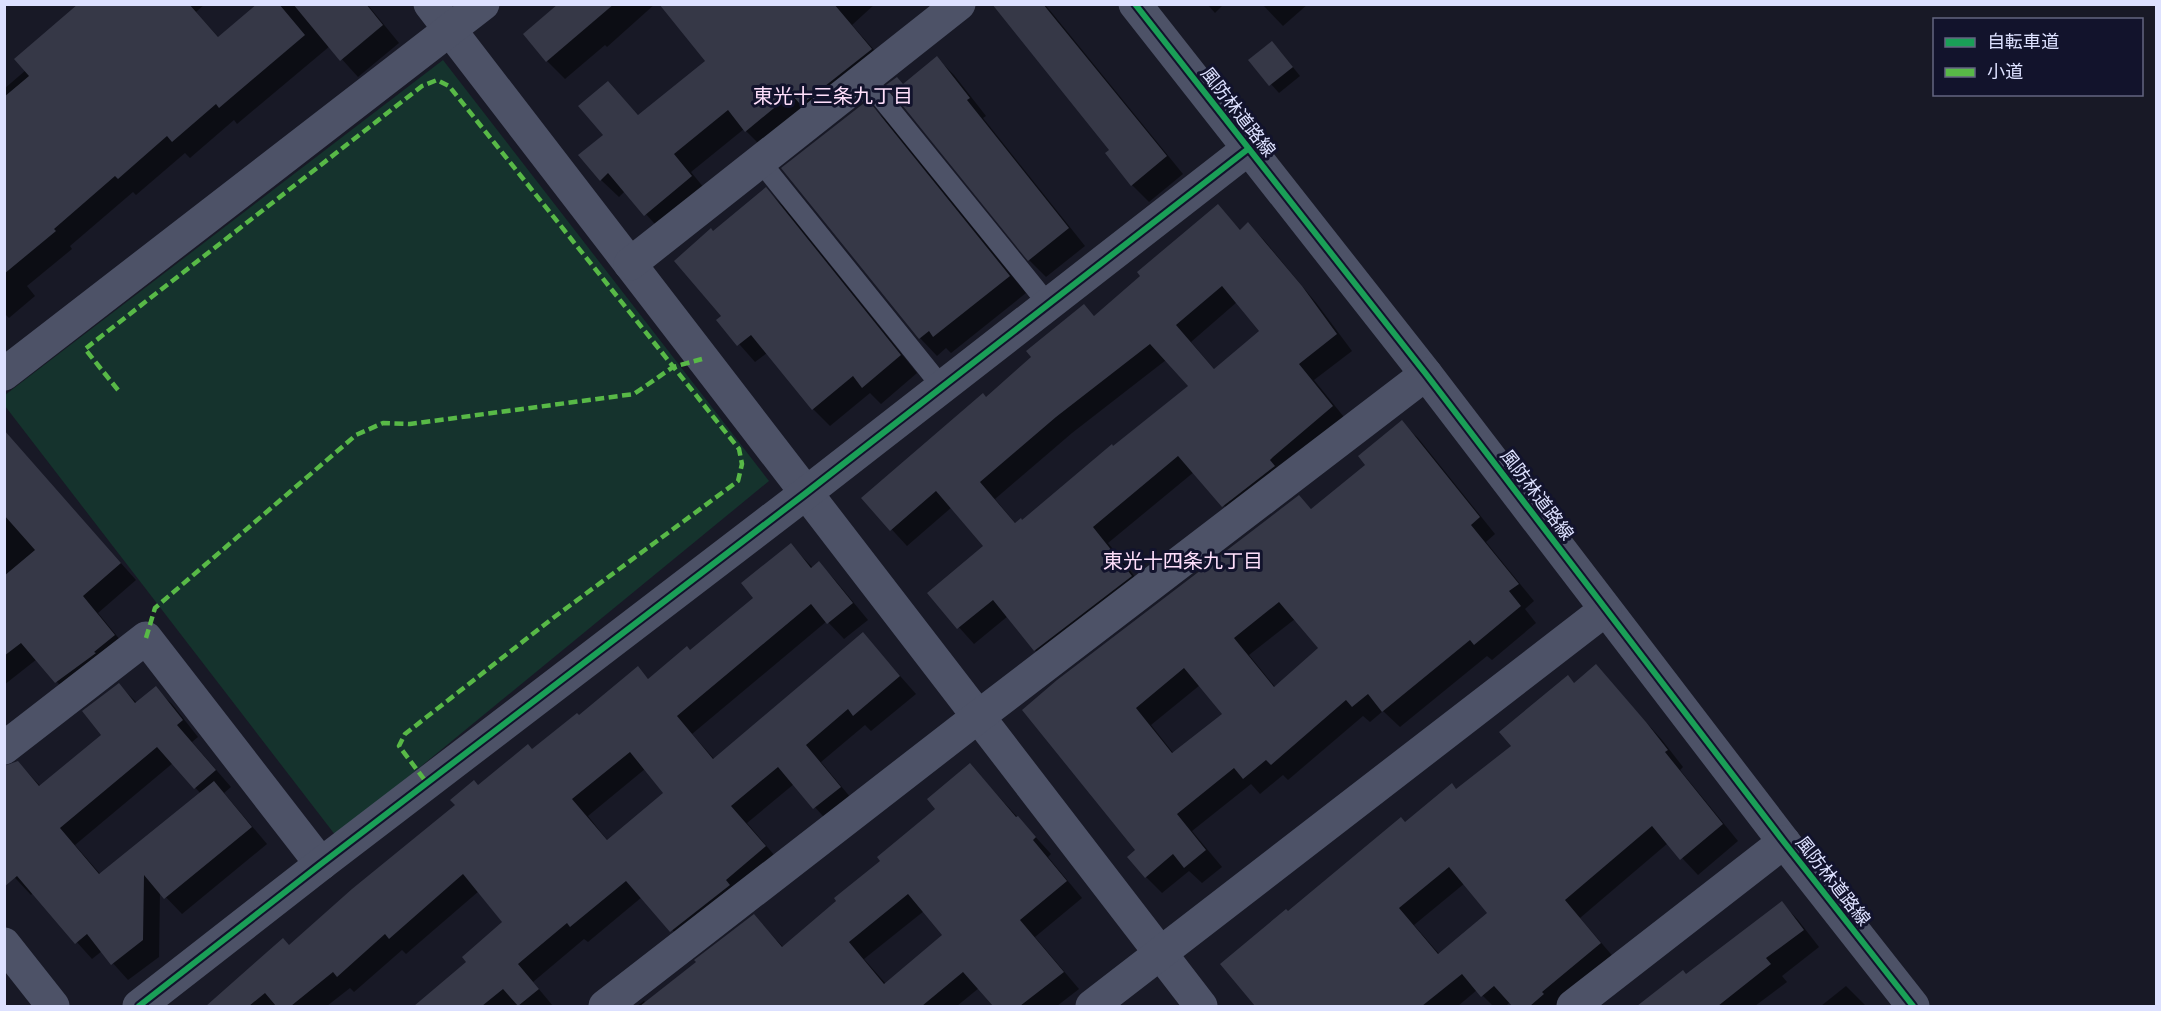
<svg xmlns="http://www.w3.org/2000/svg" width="2161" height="1011" viewBox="0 0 2161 1011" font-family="Cabin,'Noto Sans JP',sans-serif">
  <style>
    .green { fill: #15332d }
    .shadow { fill: #0007; fill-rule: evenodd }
    .building { fill: #363847; fill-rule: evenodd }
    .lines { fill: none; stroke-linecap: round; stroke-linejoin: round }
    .lane { stroke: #4d5267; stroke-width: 20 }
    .street { stroke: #4d5267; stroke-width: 33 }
    .quiet { stroke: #58b947; stroke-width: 4.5; stroke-dasharray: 9 4.5; stroke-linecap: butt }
    .cycleway-casing { stroke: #12132c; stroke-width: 10 }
    .cycleway { stroke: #1a9f57; stroke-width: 6 }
    .labels { text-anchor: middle; stroke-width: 6; stroke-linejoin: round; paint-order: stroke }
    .street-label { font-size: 18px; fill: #dde1ff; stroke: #12132c }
    .neighbourhood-label { font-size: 20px; fill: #ffdffb; stroke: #12132c }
  </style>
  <rect width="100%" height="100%" fill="#181926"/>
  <!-- green -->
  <path class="green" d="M443,60L769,481L336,836L5,406V395Z"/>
  <!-- shadow -->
  <g class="shadow">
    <path d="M80,4H205L196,12L219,38L259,4H367L399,43L358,77L330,46L237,124L234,120L190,158L185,153L136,195L133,192L70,246L72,249L27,286L35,296L9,318L4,313V89L26,70Z"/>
    <path d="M560,4H655L607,47L605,45L565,79L547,61Z"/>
    <path d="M661,4H875L852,25L889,67L764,149L744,129L691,172L709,194L663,233L625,191L619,197L601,180L608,83L639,116L707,61Z"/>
    <path d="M1014,4H1044L1048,8L1183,174L1149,202L1132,185L1111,150Z"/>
    <path d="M1207,4H1224L1215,13Z"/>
    <path d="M1262,4H1308L1283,26Z"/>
    <path d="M1280,51L1300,76L1279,93L1250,61Z"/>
    <path d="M937,58L954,75L986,116L983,118L1085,246L1046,277L1029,260L903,85Z"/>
    <path d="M867,102L885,119L1026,293L951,353L946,348L937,356L920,338L783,169Z"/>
    <path d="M766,189L783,206L917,373L881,404L870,393L830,426L813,409L767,353L755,362L718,320L723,316Z"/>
    <path d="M1218,206L1241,231L1248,224L1264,240L1317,304L1352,351L1314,380L1348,422L1239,522L1194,472L1108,543L1147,592L1051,666L1035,650L1008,616L974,644L929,594L985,547L952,507L907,546L863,498L986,399L1033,357L1084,306L1095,317ZM1237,302L1261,332L1215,370L1191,342ZM1166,360L1190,386L1022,521L1016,524L995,499L1072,433Z"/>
    <path d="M1401,422L1418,438L1495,534L1486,542L1534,601L1525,609L1536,623L1492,660L1487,656L1400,727L1383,711L1370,722L1363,716L1288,780L1283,775L1260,794L1251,784L1192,831L1222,867L1202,883L1189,871L1162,893L1146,877L1137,850L1024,711L1299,497L1312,510L1368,465ZM1295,619L1320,648L1275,687L1249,655ZM1200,685L1224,714L1174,754L1151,725Z"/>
    <path d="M19,449L136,580L98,613L130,652L72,699L37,659L4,685V460Z"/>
    <path d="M791,545L813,568L819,563L835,580L868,620L844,639L827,621L692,734L715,760L863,634L916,694L871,731L865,725L821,762L856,804L831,825L794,784L747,823L781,863L688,947L642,897L588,942L584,939L533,982L553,1006H416L468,962L504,922L479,891L406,954L402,950L354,992L350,988L327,1006H243L228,989L289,946L479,786L579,717L638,669L649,680L691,651L755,598ZM645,769L665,794L608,841L588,816Z"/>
    <path d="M1596,666L1662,740L1683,767L1680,770L1738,841L1698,875L1668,843L1580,918L1616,960L1561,1006H1514L1510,1002L1506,1006H1493L1477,990L1458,1006H1257L1222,964L1406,824L1457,790L1513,746L1575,684ZM1465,883L1490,913L1440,955L1414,925Z"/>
    <path d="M119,685L137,703L155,688L172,704L198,737L192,742L231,787L224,793L267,844L182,914L160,891L159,957L128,980L102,951L92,959L33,893L31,895L4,866L19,763L41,787L103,735ZM173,763L201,794L101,875L75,845Z"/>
    <path d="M970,765L1051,854L1048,857L1082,898L1035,937L1079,989L1057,1006H995L979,988L957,1006H637L644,1001L646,1003L754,916L784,948L882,861L937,809ZM924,911L944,935L886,984L864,959Z"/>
    <path d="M1782,903L1798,920L1819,947L1782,976L1787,982L1755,1006H1651L1647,1000L1686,976Z"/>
    <path d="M1846,986L1866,1006H1821Z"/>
  </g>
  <!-- building -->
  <g class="building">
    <path d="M78,4H189L218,37L257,4H279L305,35L219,108L216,104L172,142L167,136L118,179L115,176L54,229L56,231L4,274V97L29,76L14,59Z"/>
    <path d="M293,4H366L383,25L340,61Z"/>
    <path d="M558,4H614L546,62L523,34Z"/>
    <path d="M659,4H834L872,49L801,105L791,94L745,132L728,110L674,154L692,176L644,216L608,173L600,181L578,155L603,135L578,106L608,81L638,115L705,61Z"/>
    <path d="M992,4H1043L1167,156L1131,186L1105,153L1109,150Z"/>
    <path d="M1272,41L1293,67L1269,86L1248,60Z"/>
    <path d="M937,56L970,98L967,100L1069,228L1028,261L886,85L897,77L903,84Z"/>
    <path d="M868,100L1010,276L933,337L929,331L919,339L781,168Z"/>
    <path d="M766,187L901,355L862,388L853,376L812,410L751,335L737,346L716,320L721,316L674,261L711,228L713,231Z"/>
    <path d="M1218,204L1240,230L1248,222L1302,286L1337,334L1299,364L1333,406L1273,457L1270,460L1275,466L1222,507L1178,456L1093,527L1132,576L1034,651L993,600L957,629L927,593L983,546L936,491L890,531L861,498L983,393L986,397L1031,357L1026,351L1084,304L1094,316L1140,276L1137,272ZM1222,286L1259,331L1214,369L1176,325ZM1150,344L1188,386L1113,446L1112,444L1022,520L1021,518L1015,523L980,482L1056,417Z"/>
    <path d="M1402,420L1480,517L1471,525L1519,584L1509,591L1521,606L1474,645L1470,640L1382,712L1368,694L1352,707L1346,700L1271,765L1266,760L1243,779L1234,768L1177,814L1206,850L1184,868L1173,854L1145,878L1127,857L1135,850L1022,710L1057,680L1299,495L1311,509L1365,465L1358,456ZM1279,602L1318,648L1274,687L1234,638ZM1184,668L1222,714L1172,753L1136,708Z"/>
    <path d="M4,430L121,563L83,596L115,635L94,652L96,653L55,683L21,643L4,656V576L35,550L4,515Z"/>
    <path d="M791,543L811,568L819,561L853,603L827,624L811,604L677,716L713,759L863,632L900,676L853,716L848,709L806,745L841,787L813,809L778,767L731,806L766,846L726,880L730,885L670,932L626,881L570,927L567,923L518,964L539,989L518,1006L503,989L482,1006H414L466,962L462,957L502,922L463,874L389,939L385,934L337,977L333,972L291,1006H276L265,993L249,1006H206L283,938L289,945L352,889L455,805L450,800L474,780L478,785L528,744L532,749L577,713L579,715L638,666L648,679L687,646L690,650L753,598L741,583ZM630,752L663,793L607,840L572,799Z"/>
    <path d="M1596,664L1646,722L1668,750L1665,752L1723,824L1680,860L1652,826L1565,900L1601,943L1542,992L1544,994L1530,1006H1512L1494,986L1481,997L1462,974L1422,1006H1255L1220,964L1286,909L1288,911L1401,817L1405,822L1452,783L1456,789L1511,746L1499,732L1568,675L1574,683ZM1449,867L1487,913L1438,954L1399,908Z"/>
    <path d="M119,683L135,703L156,686L183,720L177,725L216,770L194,789L157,747L60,828L99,874L214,781L252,827L164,899L144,875L143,940L111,965L87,934L75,944L17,876L4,887V766L18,761L39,786L101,735L82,711Z"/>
    <path d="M970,763L1016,817L1018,816L1036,837L1033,840L1067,881L1020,920L1064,972L1020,1006H993L963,972L922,1006H640L696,962L694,960L754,914L782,947L836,901L834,898L880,861L877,857L935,809L927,799ZM908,894L942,935L884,984L849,942Z"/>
    <path d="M1782,901L1804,930L1766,958L1771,964L1718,1006H1637L1683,970L1686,974Z"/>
  </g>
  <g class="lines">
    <!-- lane -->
    <g class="lane">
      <path d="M865,78L1048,304"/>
      <path d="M760,161L942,387"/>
    </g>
    <!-- street -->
    <g class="street">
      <path d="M430,4L1201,1006"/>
      <path d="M1135,4L1426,374L1784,842L1913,1006"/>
      <path d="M630,264L959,4"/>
      <path d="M4,374L483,4"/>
      <path d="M4,748L146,638L321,864"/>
      <path d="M4,944L53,1006"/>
      <path d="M139,1006L321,864L806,493L1248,149"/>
      <path d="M605,1006L979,716L1426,374"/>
      <path d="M1092,1006L1605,610"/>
      <path d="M1573,1006L1784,842"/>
    </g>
    <!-- quiet -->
    <g class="quiet">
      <path d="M118,390L85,349L422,86L437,80L449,86L739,449L742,464L738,481L553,618L405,734L399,746L427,783"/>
      <path d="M146,638L155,608L356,435L383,423L410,424L634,394L673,367L702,359"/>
    </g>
    <!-- cycleway casing -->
    <g class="cycleway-casing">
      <g id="cycleway">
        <path d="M1135,4L1426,374L1784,842L1913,1006"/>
        <path d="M139,1006L321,864L806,493L1248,149"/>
      </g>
    </g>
    <!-- cycleway -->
    <use href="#cycleway" class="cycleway"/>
  </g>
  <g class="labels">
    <!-- street labels -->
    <g class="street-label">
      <text transform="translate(1238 112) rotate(52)" y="6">風防林道路線</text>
      <text transform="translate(1537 495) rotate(53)" y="6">風防林道路線</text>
      <text transform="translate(1833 881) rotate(52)" y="6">風防林道路線</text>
    </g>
    <!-- neighbourhood labels -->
    <g class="neighbourhood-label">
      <text x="833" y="103">東光十三条九丁目</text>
      <text x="1183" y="568">東光十四条九丁目</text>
    </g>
  </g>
  <!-- border -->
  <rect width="2161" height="1011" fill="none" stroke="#dde1ff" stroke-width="12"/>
  <!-- legend -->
  <rect x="1933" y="18" width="210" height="78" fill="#12132c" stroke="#636580" stroke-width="1.5"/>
  <rect x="1945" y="38" width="30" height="9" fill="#1a9f57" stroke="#636580" stroke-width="1.5"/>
  <text x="1987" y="48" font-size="18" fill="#dde1ff">自転車道</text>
  <rect x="1945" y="68" width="30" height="9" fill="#58b947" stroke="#636580" stroke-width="1.5"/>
  <text x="1987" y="78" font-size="18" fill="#dde1ff">小道</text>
</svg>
